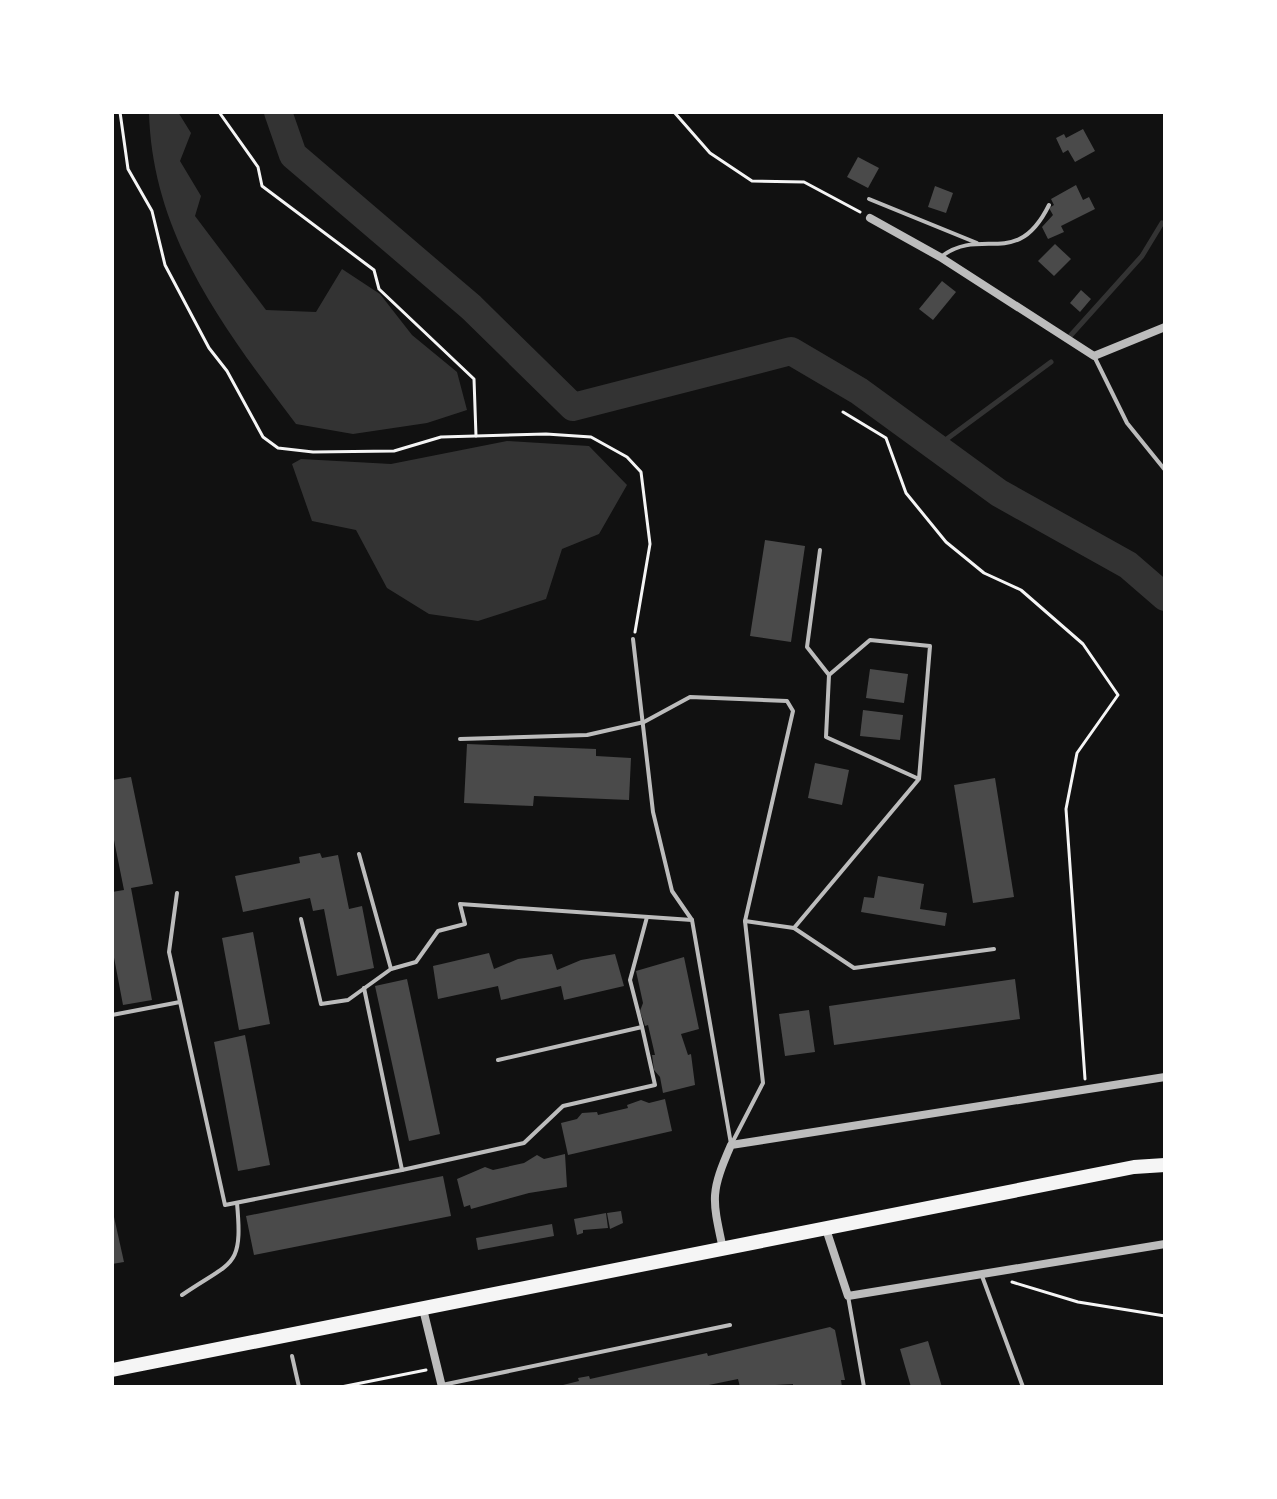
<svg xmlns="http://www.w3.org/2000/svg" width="1277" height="1499" viewBox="0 0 1277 1499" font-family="'Sofia Sans Condensed',sans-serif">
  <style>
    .water { fill: #333 }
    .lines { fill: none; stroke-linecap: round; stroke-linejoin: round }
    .stream { stroke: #333; stroke-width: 5 }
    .river { stroke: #333; stroke-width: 28 }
    .building { fill: #4a4a4a }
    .path { stroke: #f5f5f5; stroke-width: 3 }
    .service { stroke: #bcbcbc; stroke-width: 4 }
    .minor { stroke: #bcbcbc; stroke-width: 8 }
    .primary { stroke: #f5f5f5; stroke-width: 14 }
  </style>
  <rect width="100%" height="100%" fill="#111"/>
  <!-- water -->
  <g class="water">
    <path d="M149,112H178L191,133L180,161L201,196L195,216L266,310L316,312L342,269L380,294L412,335L457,372L467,410L427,423L353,434L296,424C225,330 152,236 149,112Z"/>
    <path d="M507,441L589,446L627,485L599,534L562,549L546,599L478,621L429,614L387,588L356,530L312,521L292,464L301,459L391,464Z"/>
  </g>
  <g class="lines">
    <!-- stream -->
    <g class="stream">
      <path d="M1071,335L1142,256L1162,223"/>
      <path d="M936,447L1051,362"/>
    </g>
    <!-- river -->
    <path class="river" d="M278,112L293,155L471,307L573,407L791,351L859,391L999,493L1128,565L1165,597"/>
  </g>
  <!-- building -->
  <g class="building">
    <path d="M1083,129L1095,151L1075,162L1068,150L1063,153L1056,138L1064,134L1066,138Z"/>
    <path d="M858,157L879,168L868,188L847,177Z"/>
    <path d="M1076,185L1083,200L1089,197L1095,209L1061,226L1064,232L1048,239L1042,227L1053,215L1049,208L1054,205L1051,199Z"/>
    <path d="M935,186L953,193L946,213L928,207Z"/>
    <path d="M1055,244L1071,259L1054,276L1038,261Z"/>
    <path d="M942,281L956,292L933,320L919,309Z"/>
    <path d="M1081,290L1091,299L1080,312L1070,303Z"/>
    <path d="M765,540L805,546L791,642L750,636Z"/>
    <path d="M870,669L908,674L904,703L866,698Z"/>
    <path d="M863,710L903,715L900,740L860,736Z"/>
    <path d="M467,744L596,749V756L631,758L629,800L534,796L533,806L464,803Z"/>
    <path d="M815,763L849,770L842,805L808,798Z"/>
    <path d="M131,777L153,884L131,888L152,1000L123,1005L112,947V892L124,890L112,830V780Z"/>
    <path d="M995,778L1014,897L973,903L954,785Z"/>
    <path d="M320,853L322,858L338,855L349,909L362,906L374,968L337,976L324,909L313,911L310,898L243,912L235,876L300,863L299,857Z"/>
    <path d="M878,876L924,884L920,909L947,913L945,926L861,912L864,897L874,898Z"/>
    <path d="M253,932L270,1024L239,1030L222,938Z"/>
    <path d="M489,953L494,969L518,959L552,954L557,970L581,960L615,954L624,986L564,1000L561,986L501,1000L498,986L438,999L433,966Z"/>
    <path d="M684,957L699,1029L681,1034L688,1055L691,1054L695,1085L663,1093L660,1077L654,1070L652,1055H655L648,1025L645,1026L640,1011L643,1003L636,971Z"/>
    <path d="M407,979L440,1134L409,1141L375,986Z"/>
    <path d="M1015,979L1020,1019L834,1045L829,1006Z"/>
    <path d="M809,1010L815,1052L785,1056L779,1014Z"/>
    <path d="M245,1035L270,1165L238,1171L214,1042Z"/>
    <path d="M665,1099L672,1131L568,1155L561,1123L577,1119L582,1113L597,1112L598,1115L628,1108L627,1105L641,1100L649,1103Z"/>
    <path d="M565,1154L567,1187L529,1193L471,1209L470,1205L464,1207L457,1179L485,1167L493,1170L524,1163L537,1155L544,1159Z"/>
    <path d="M443,1176L451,1216L254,1255L246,1216Z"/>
    <path d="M112,1208L124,1262L112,1264Z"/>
    <path d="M621,1211L623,1223L610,1229L607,1213Z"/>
    <path d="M606,1213L608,1228L583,1230V1233L577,1235L574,1219Z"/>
    <path d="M552,1224L554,1236L478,1250L476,1238Z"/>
    <path d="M830,1327L835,1330L845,1380H841L842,1387H793V1384L740,1387L738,1379L699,1387H555L579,1381L578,1378L589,1376L590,1379L707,1353L708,1356Z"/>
    <path d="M928,1341L942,1387H911L900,1349Z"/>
  </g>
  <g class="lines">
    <!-- path -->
    <g class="path">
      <path d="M120,112L128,169L152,211L165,265L209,348L227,371L263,437L278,448L313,452L394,451L441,437L546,434L591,437L627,457L641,472L650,544L635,632"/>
      <path d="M219,112L258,167L262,186L374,270L379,289L474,379L476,436"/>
      <path d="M674,112L710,153L752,181L804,182L860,212"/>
      <path d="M843,412L886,438L906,493L946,542L984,573L1021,590L1083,644L1118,695L1077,753L1066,809L1085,1079"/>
      <path d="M1012,1282L1078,1302L1165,1316"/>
      <path d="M341,1387L426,1370"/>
    </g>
    <!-- service -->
    <g class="service">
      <path d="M869,199L977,243"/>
      <path d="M942,256C983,226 1017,270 1049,205"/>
      <path d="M1094,356L1127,423L1165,470"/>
      <path d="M820,550L807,647L829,675"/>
      <path d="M633,639L653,812L672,891L692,920L731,1144"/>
      <path d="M460,739L587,735L644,722L690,697L787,701L793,711L745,921L763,1083L732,1143"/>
      <path d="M359,854L391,969L416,962L438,931L465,924L460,904L692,920"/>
      <path d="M177,893L169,952L225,1205L402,1170"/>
      <path d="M301,919L321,1004L348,1000L391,969"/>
      <path d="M745,921L794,928L854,968L994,949"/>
      <path d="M794,928L919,779L930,646L870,640L829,675L826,737L919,779"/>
      <path d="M364,988L402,1170L524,1143L563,1106L655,1085L642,1027L498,1060"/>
      <path d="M112,1015L180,1002"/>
      <path d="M642,1027L630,980L647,917"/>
      <path d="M982,1276L1023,1387"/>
      <path d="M182,1295C233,1260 243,1269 237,1203"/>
      <path d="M848,1296L864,1387"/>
      <path d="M292,1356L299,1387"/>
      <path d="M442,1385L730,1325"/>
    </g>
    <!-- minor -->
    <g class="minor">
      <path d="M870,218L940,257L1094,356L1165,327"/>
      <path d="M826,1229L848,1296L1165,1244"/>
      <path d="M723,1249C712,1198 710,1193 731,1145L1165,1077"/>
      <path d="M423,1309L442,1387"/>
    </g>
    <!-- primary -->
    <path class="primary" d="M112,1370L1134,1167L1165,1165"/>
  </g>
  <!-- border -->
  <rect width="1277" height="1499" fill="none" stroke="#ffffff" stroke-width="228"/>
</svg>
